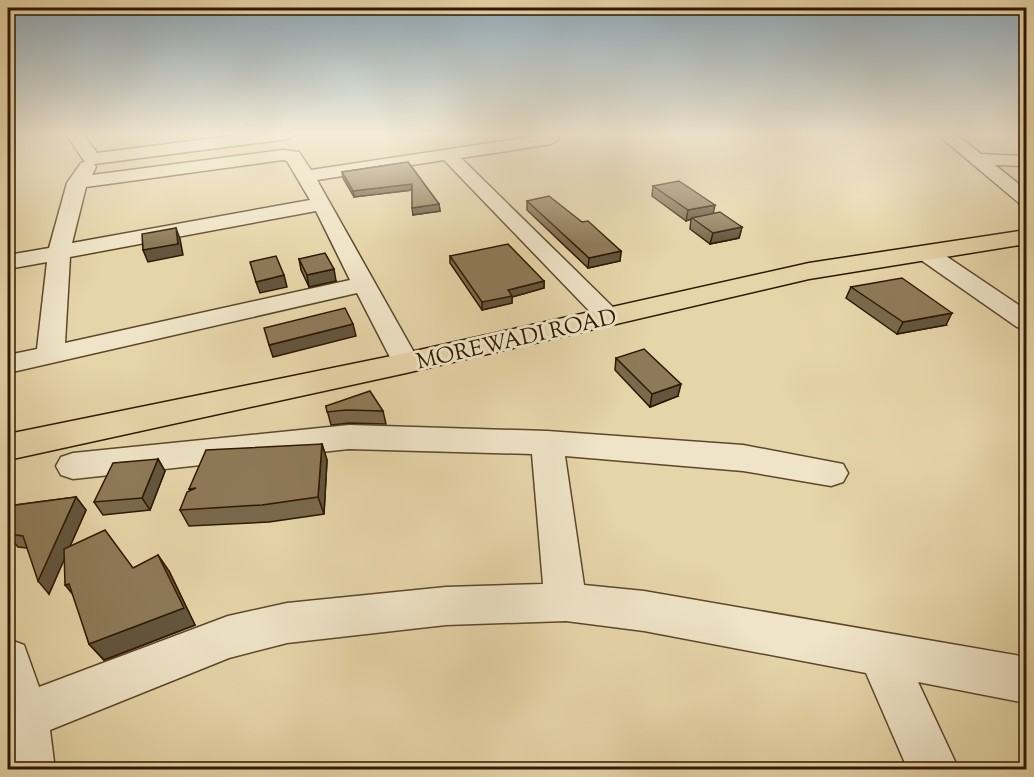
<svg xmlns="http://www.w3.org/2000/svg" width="1034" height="777" viewBox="0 0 1034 777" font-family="'Sorts Mill Goudy',serif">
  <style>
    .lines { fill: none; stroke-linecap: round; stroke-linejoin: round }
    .minor-casing { stroke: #5d472a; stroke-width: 3 }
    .major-casing { stroke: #2f1800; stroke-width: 3 }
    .minor { fill: #efe4c7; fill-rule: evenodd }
    .major { fill: #e6d5a9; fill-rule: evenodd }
    .wall { fill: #7a694c; stroke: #2f1800; stroke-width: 1.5 }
    .shaded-wall { fill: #63553e; stroke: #2f1800; stroke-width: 1.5 }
    .building { fill: #8e7a58; stroke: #2f1800; stroke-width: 1.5 }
    .labels { text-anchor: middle; stroke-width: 6; stroke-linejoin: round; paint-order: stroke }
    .street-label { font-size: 22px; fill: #2f1800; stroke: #efe4c7 }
  </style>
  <rect width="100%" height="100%" fill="#e6d5a9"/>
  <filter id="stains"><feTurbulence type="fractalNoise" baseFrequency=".00333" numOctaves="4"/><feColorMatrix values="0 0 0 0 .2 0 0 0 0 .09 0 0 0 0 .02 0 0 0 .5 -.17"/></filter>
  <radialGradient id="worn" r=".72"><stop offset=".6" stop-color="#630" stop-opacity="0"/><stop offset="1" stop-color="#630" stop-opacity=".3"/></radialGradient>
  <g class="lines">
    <!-- minor casing -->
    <g class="minor-casing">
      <g id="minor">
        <path d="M66,134H83L97,153L246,134H296L288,139L94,164L96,167L92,175L283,150L299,152L311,170L549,134L557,136L559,139L551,144L461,158L623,317L619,323L610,325L601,323L444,160L317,180L420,363L416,369L406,372L396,369L357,293L8,373V355L37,349L47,262L8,269V255L49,248L67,183L81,163L85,162ZM283,160L287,161L310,200L72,243L86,187ZM316,211L350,280L65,343L70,257Z"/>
        <path d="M937,134H956L981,154L1026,156V166L995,165L1026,190V205L1019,203Z"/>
        <path d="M926,246L934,248L1026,310V329L1017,327L918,258L915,253L918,248Z"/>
        <path d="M349,425L547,431L743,445L843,464L848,473L843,482L831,486L743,471L565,456L584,585L644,591L1026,657V703L918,682L959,770H908L866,673L644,631L566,621L446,625L287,643L229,658L50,730L55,770H8V639L24,645L39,687L228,616L287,603L446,587L543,584L532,454L349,449L73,479L61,475L56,466L61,457L73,453Z"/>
      </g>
    </g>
    <!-- major casing -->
    <g class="major-casing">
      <path id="major" d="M1026,230V244L809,279L406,373L8,460V434L406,353L809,263Z"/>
    </g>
    <!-- minor -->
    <use href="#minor" class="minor"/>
    <!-- major -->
    <use href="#major" class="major"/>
  </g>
  <!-- wall -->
  <g class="wall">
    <path d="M408,162L439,204L440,211L413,215L412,190L354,197L343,178L342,172Z"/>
    <path d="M653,186L742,227L739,238L710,244L690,229L691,219L686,221L652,196Z"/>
    <path d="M527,201L582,222L621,251L620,261L588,268L527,210Z"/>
    <path d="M450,256L544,281V288L512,297V303L482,310L450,263Z"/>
    <path d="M299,259L336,281L309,287L301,270Z"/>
    <path d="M851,287L946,325L897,334L846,298Z"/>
    <path d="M616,358L678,396L650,407L615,370Z"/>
    <path d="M326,406L383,411L386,424L349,423L331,425Z"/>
    <path d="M322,444L327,460L324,514L269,522L189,526L180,510L190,491L189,489Z"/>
    <path d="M158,459L165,471L150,510L103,515L94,502Z"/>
    <path d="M76,497L86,510L70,546L133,568L169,571L195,625L104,660L89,644L64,559L49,594L27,548L18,547L8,535V506Z"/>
  </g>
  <!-- shaded-wall -->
  <g class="shaded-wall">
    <path d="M412,184V190L354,197L353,191Z"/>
    <path d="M439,204L440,211L413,215L412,208Z"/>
    <path d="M715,205L713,215L692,218L691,219L686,221L688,210Z"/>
    <path d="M742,227L739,238L710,244L713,233Z"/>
    <path d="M176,228L180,239L183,255L148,262L143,250Z"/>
    <path d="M621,251L620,261L588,268L589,258Z"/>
    <path d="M334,269L336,281L309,287L307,275Z"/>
    <path d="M284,275L287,287L260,293L256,282Z"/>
    <path d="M544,281V288L512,297V303L482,310V302L508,290Z"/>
    <path d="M952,313L946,325L897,334L903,322Z"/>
    <path d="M353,324L356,336L273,357L269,345Z"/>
    <path d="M681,384L678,396L650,407L652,394Z"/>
    <path d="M322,444L327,460L324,514L318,497Z"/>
    <path d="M158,459L165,471L150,510L142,498Z"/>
    <path d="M76,497L86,510L49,594L38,581Z"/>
    <path d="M158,555L169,571L195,625L104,660L89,644Z"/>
    <path d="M69,584L79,602L65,585Z"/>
  </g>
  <!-- building -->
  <g class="building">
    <path d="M408,162L439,204L412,208V184L353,191L342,172Z"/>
    <path d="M679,181L715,205L688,210L653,186Z"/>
    <path d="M549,196L582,222L588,221L621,251L589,258L527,201Z"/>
    <path d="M720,212L742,227L713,233L692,218Z"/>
    <path d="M176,228L178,244L143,250L142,234Z"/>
    <path d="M508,244L544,281L508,290L512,296L482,302L450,256Z"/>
    <path d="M325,253L334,269L307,275L299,259Z"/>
    <path d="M276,256L284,275L256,282L250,262Z"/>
    <path d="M902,278L952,313L903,322L851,287Z"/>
    <path d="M345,308L353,324L269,345L264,328Z"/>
    <path d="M644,349L681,384L652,394L616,358Z"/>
    <path d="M370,391L383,411L346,410L327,412L326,406Z"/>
    <path d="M322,444L318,497L262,505L180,510L187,492L196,488L189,489L206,450Z"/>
    <path d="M158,459L142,498L94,502L113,463Z"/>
    <path d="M76,497L38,581L23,536L8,534V506Z"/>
    <path d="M105,530L133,568L158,555L184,608L89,644L69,584L65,585L64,549Z"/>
  </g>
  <!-- sky -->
  <linearGradient id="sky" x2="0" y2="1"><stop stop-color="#8ea8b8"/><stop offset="0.55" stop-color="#f4ecd8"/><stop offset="1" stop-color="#f4ecd8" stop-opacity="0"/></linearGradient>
  <rect width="1034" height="243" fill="url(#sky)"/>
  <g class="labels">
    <!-- street labels -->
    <g class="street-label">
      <text transform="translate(516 338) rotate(-13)" y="8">MOREWADI ROAD</text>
    </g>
  </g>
  <!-- margin -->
  <rect width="1034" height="777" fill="none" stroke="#e6d5a9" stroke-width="30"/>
  <rect x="9" y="9" width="1016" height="759" fill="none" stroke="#2f1800" stroke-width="3"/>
  <rect x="15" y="15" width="1004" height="747" fill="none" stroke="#2f1800" stroke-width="1.5"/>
  <rect width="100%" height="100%" filter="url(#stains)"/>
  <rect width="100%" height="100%" fill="url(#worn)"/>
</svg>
